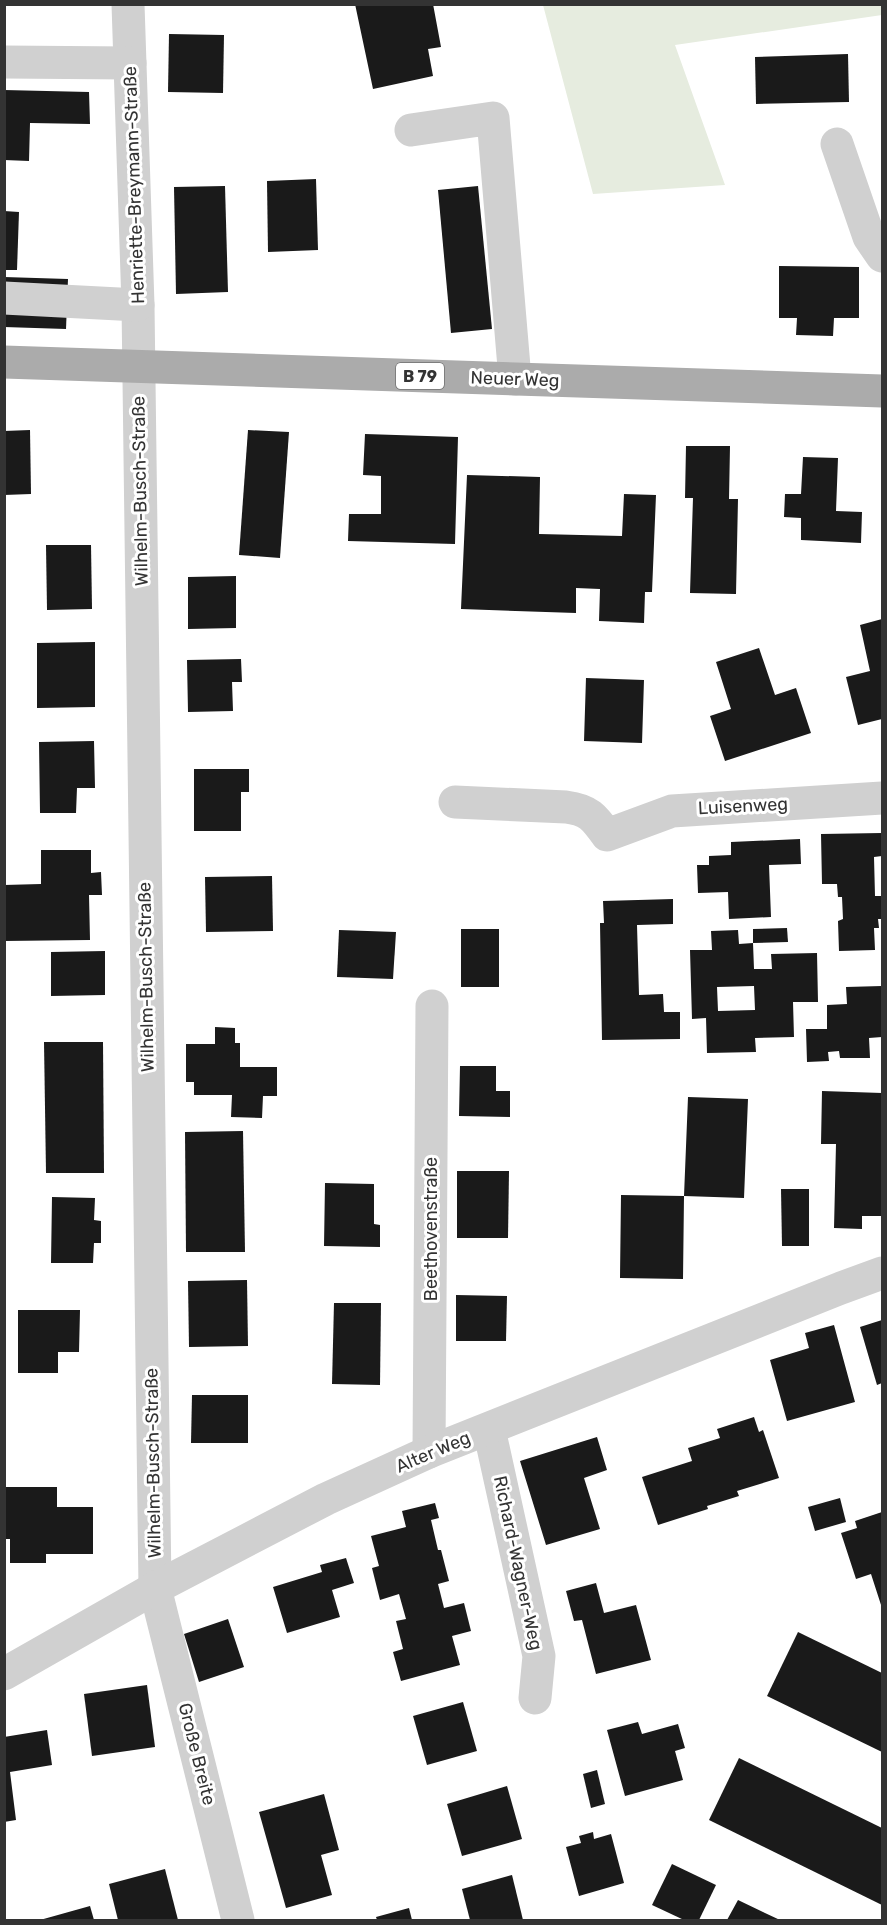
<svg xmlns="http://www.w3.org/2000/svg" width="887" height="1925" viewBox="0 0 887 1925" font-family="Rubik,sans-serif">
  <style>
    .green { fill: #e6ecdf }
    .building { fill: #1a1a1a; fill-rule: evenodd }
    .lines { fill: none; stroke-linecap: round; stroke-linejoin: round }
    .minor { stroke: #d0d0d0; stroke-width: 33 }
    .major { stroke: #ababab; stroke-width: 33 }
    .labels { text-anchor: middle; stroke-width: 6; stroke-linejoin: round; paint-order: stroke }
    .shield { fill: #fff; stroke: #707070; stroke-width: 1.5 }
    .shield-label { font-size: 16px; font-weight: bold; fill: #333 }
    .street-label { font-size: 18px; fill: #333; stroke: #fff }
  </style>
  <rect width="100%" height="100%" fill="#fff"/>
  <!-- green -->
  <path class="green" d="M882,4V15L675,45L725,185L593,194L543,5Z"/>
  <!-- building -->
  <g class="building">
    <path d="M355,4H433L441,47L428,49L433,76L373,89Z"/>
    <path d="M169,34L224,35L223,93L168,92Z"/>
    <path d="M848,54L849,102L756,104L755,57Z"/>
    <path d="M4,90L89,92L90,124L30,123L29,161L4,160Z"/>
    <path d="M316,179L318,250L268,252L267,181Z"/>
    <path d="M225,186L228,292L176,294L174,187Z"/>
    <path d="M478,186L492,329L451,333L438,190Z"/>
    <path d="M4,211L19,212L17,270H4Z"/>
    <path d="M779,266L859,267V318H834L833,336L796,335L797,318H779Z"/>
    <path d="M4,277L68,279L66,329L4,327Z"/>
    <path d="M30,430L31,494L4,495V431Z"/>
    <path d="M248,430L289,432L280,558L239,555Z"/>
    <path d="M365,434L458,437L455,544L348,541L349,514H381V476L363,475Z"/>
    <path d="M686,446H730L729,499H738L736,594L690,593L693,498H685Z"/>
    <path d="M803,457L838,458L836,511L862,512L861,543L801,540V518L784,517L785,494H801Z"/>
    <path d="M467,475L540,477L539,534L622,536L624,494L656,495L652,592H645L644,623L599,621L600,589L576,588V613L461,609Z"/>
    <path d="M46,545H91L92,609L47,610Z"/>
    <path d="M236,576V628L188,629V577Z"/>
    <path d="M882,619V719L858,725L846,677L870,671L860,625Z"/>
    <path d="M95,642V707L37,708V643Z"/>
    <path d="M759,648L775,695L796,688L811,733L725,761L710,716L731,709L716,662Z"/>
    <path d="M241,659L242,682H232L233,711L188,712L187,660Z"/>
    <path d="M586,678L644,680L642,743L584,741Z"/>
    <path d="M94,741L95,788H77L76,813H40L39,742Z"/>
    <path d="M194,769H249V792H241V831H194Z"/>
    <path d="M882,833V856L874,857L875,896H882V919H878L879,928H874L875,950L839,951L838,921L843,919L842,897H838L837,884H822L821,834Z"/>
    <path d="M800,839L801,864L769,865L771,917L729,919L728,892L698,893L697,865H709V856L731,855V842Z"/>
    <path d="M41,850H91V873L101,872L102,895H89L90,940L4,941V885L41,884Z"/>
    <path d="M272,876L273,931L206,932L205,877Z"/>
    <path d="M673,899V924L637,925L639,995L663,994L664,1012H680V1039L602,1040L600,923H604L603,901Z"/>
    <path d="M787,928L788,942L753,943V929Z"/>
    <rect x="461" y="929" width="38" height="58"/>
    <path d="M339,930L396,932L393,979L337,977Z"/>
    <path d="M738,930L739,944L753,943L754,969H772L771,954L817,953L818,1002H793L794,1037L755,1038L756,1052L707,1053L706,1018L692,1019L690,950H712L711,931ZM754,986L755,1010L718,1011L717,987Z"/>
    <path d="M105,951V995L51,996V952Z"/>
    <path d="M882,986V1037L869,1038L870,1058H840L839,1051L828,1052L829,1061L807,1062L806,1029H827V1005L847,1004L846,987Z"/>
    <path d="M215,1027L235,1028V1043H240V1067H277V1096H263L262,1118L231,1117L232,1095H194V1082H186V1044H215Z"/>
    <path d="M44,1042H103L104,1173H46Z"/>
    <path d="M460,1066H496V1091H510V1117L459,1116Z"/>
    <path d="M822,1091L882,1093V1216H862V1229L834,1228L836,1144H821Z"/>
    <path d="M688,1097L748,1099L744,1198L684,1196L683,1279L620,1278L621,1195L684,1196Z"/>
    <path d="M243,1131L245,1252H186L185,1132Z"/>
    <path d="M457,1171H509L508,1238H457Z"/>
    <path d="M325,1183L374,1184V1224L380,1225V1247L324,1246Z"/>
    <path d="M781,1189H809V1246H782Z"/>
    <path d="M52,1197L95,1198L94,1220L101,1221V1243H94L93,1263H51Z"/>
    <path d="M247,1280L248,1346L189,1347L188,1281Z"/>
    <path d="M456,1295L507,1296L506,1341H456Z"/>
    <path d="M334,1303H381L380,1385L332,1384Z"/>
    <path d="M18,1310H80L79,1352H58V1373H18Z"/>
    <path d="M882,1320V1383L877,1385L860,1327Z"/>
    <path d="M834,1325L855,1402L787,1421L770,1360L809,1348L805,1333Z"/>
    <path d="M192,1395H248V1443H191Z"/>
    <path d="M754,1417L759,1432L763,1430L779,1478L737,1491L739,1496L707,1506L708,1509L658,1525L642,1477L692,1461L688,1448L720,1438L717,1429Z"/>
    <path d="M597,1437L607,1470L584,1478L600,1529L546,1545L520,1461Z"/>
    <path d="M4,1487H57V1507H93V1554H46V1563H10V1539H4Z"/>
    <path d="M840,1498L846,1522L815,1531L808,1507Z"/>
    <path d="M435,1503L439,1518L431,1520L438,1550H441L449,1581L438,1584L444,1608L464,1603L471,1631L452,1636L460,1665L401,1681L393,1652L403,1649L396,1621L406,1619L399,1594L380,1600L372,1568L379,1566L371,1536L406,1527L402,1511Z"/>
    <path d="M882,1512V1608L871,1574L856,1579L841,1533L857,1528L855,1521Z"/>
    <path d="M346,1558L354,1583L332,1590L340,1617L287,1633L273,1587L322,1572L320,1565Z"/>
    <path d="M596,1583L604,1613L636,1605L651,1660L596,1674L582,1620L574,1621L566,1591Z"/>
    <path d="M228,1619L244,1667L199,1682L184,1634Z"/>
    <path d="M798,1632L882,1673V1752L767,1696Z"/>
    <path d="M147,1685L155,1747L92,1756L84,1694Z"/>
    <path d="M463,1702L477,1751L427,1765L413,1716Z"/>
    <path d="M638,1722L642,1734L678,1724L685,1748L675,1751L683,1780L625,1796L607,1730Z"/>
    <path d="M47,1730L52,1765L10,1772L16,1820L4,1822V1737Z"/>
    <path d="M739,1758L882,1828V1905L709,1820Z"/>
    <path d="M597,1770L605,1804L591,1808L583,1774Z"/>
    <path d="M507,1786L522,1839L462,1856L447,1804Z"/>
    <path d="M324,1794L339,1850L321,1855L332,1895L286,1908L259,1812Z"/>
    <path d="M593,1832L594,1839L611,1834L624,1883L579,1896L566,1847L581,1843L579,1836Z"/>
    <path d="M672,1864L716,1885L699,1920H684L652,1905Z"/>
    <path d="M165,1869L178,1920H118L109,1884Z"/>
    <path d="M512,1875L523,1920H470L462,1889Z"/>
    <path d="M738,1900L765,1913L780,1920H727Z"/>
    <path d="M90,1906L94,1920H40Z"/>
    <path d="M409,1908L412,1920H377L376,1917Z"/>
  </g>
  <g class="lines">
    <!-- minor -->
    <g class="minor">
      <path d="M128,4L138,305L155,1588L238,1920"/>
      <path d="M4,62L130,63"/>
      <path d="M411,130L493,118L515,379"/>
      <path d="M837,144L869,237L882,256"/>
      <path d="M4,298L138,305"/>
      <path d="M455,802L566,807C589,810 594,817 607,835L672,811L882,798"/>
      <path d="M489,1429L539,1656L535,1698"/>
      <path d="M429,1452L432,1006"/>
      <path d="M4,1674L155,1588L326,1499L429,1452L841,1288L882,1273"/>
    </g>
    <!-- major -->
    <path class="major" d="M4,362L882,391"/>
  </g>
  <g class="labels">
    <!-- shield labels -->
    <rect class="shield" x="396" y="363" width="48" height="26" rx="4.5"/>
    <g class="shield-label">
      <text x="420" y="382">B 79</text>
    </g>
    <!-- street labels -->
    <g class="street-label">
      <text transform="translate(134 185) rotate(-92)" y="6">Henriette-Breymann-Straße</text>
      <text transform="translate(515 379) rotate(2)" y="6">Neuer Weg</text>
      <text transform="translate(140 491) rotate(-91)" y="6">Wilhelm-Busch-Straße</text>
      <text transform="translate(743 806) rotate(-3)" y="6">Luisenweg</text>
      <text transform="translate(146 977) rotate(-91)" y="6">Wilhelm-Busch-Straße</text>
      <text transform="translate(431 1229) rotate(-90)" y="6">Beethovenstraße</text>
      <text transform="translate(433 1452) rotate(-23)" y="6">Alter Weg</text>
      <text transform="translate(153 1463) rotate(-91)" y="6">Wilhelm-Busch-Straße</text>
      <text transform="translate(518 1563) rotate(78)" y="6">Richard-Wagner-Weg</text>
      <text transform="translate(197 1754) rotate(76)" y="6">Große Breite</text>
    </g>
  </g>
  <!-- border -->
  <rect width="887" height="1925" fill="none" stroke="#333333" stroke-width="12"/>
</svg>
